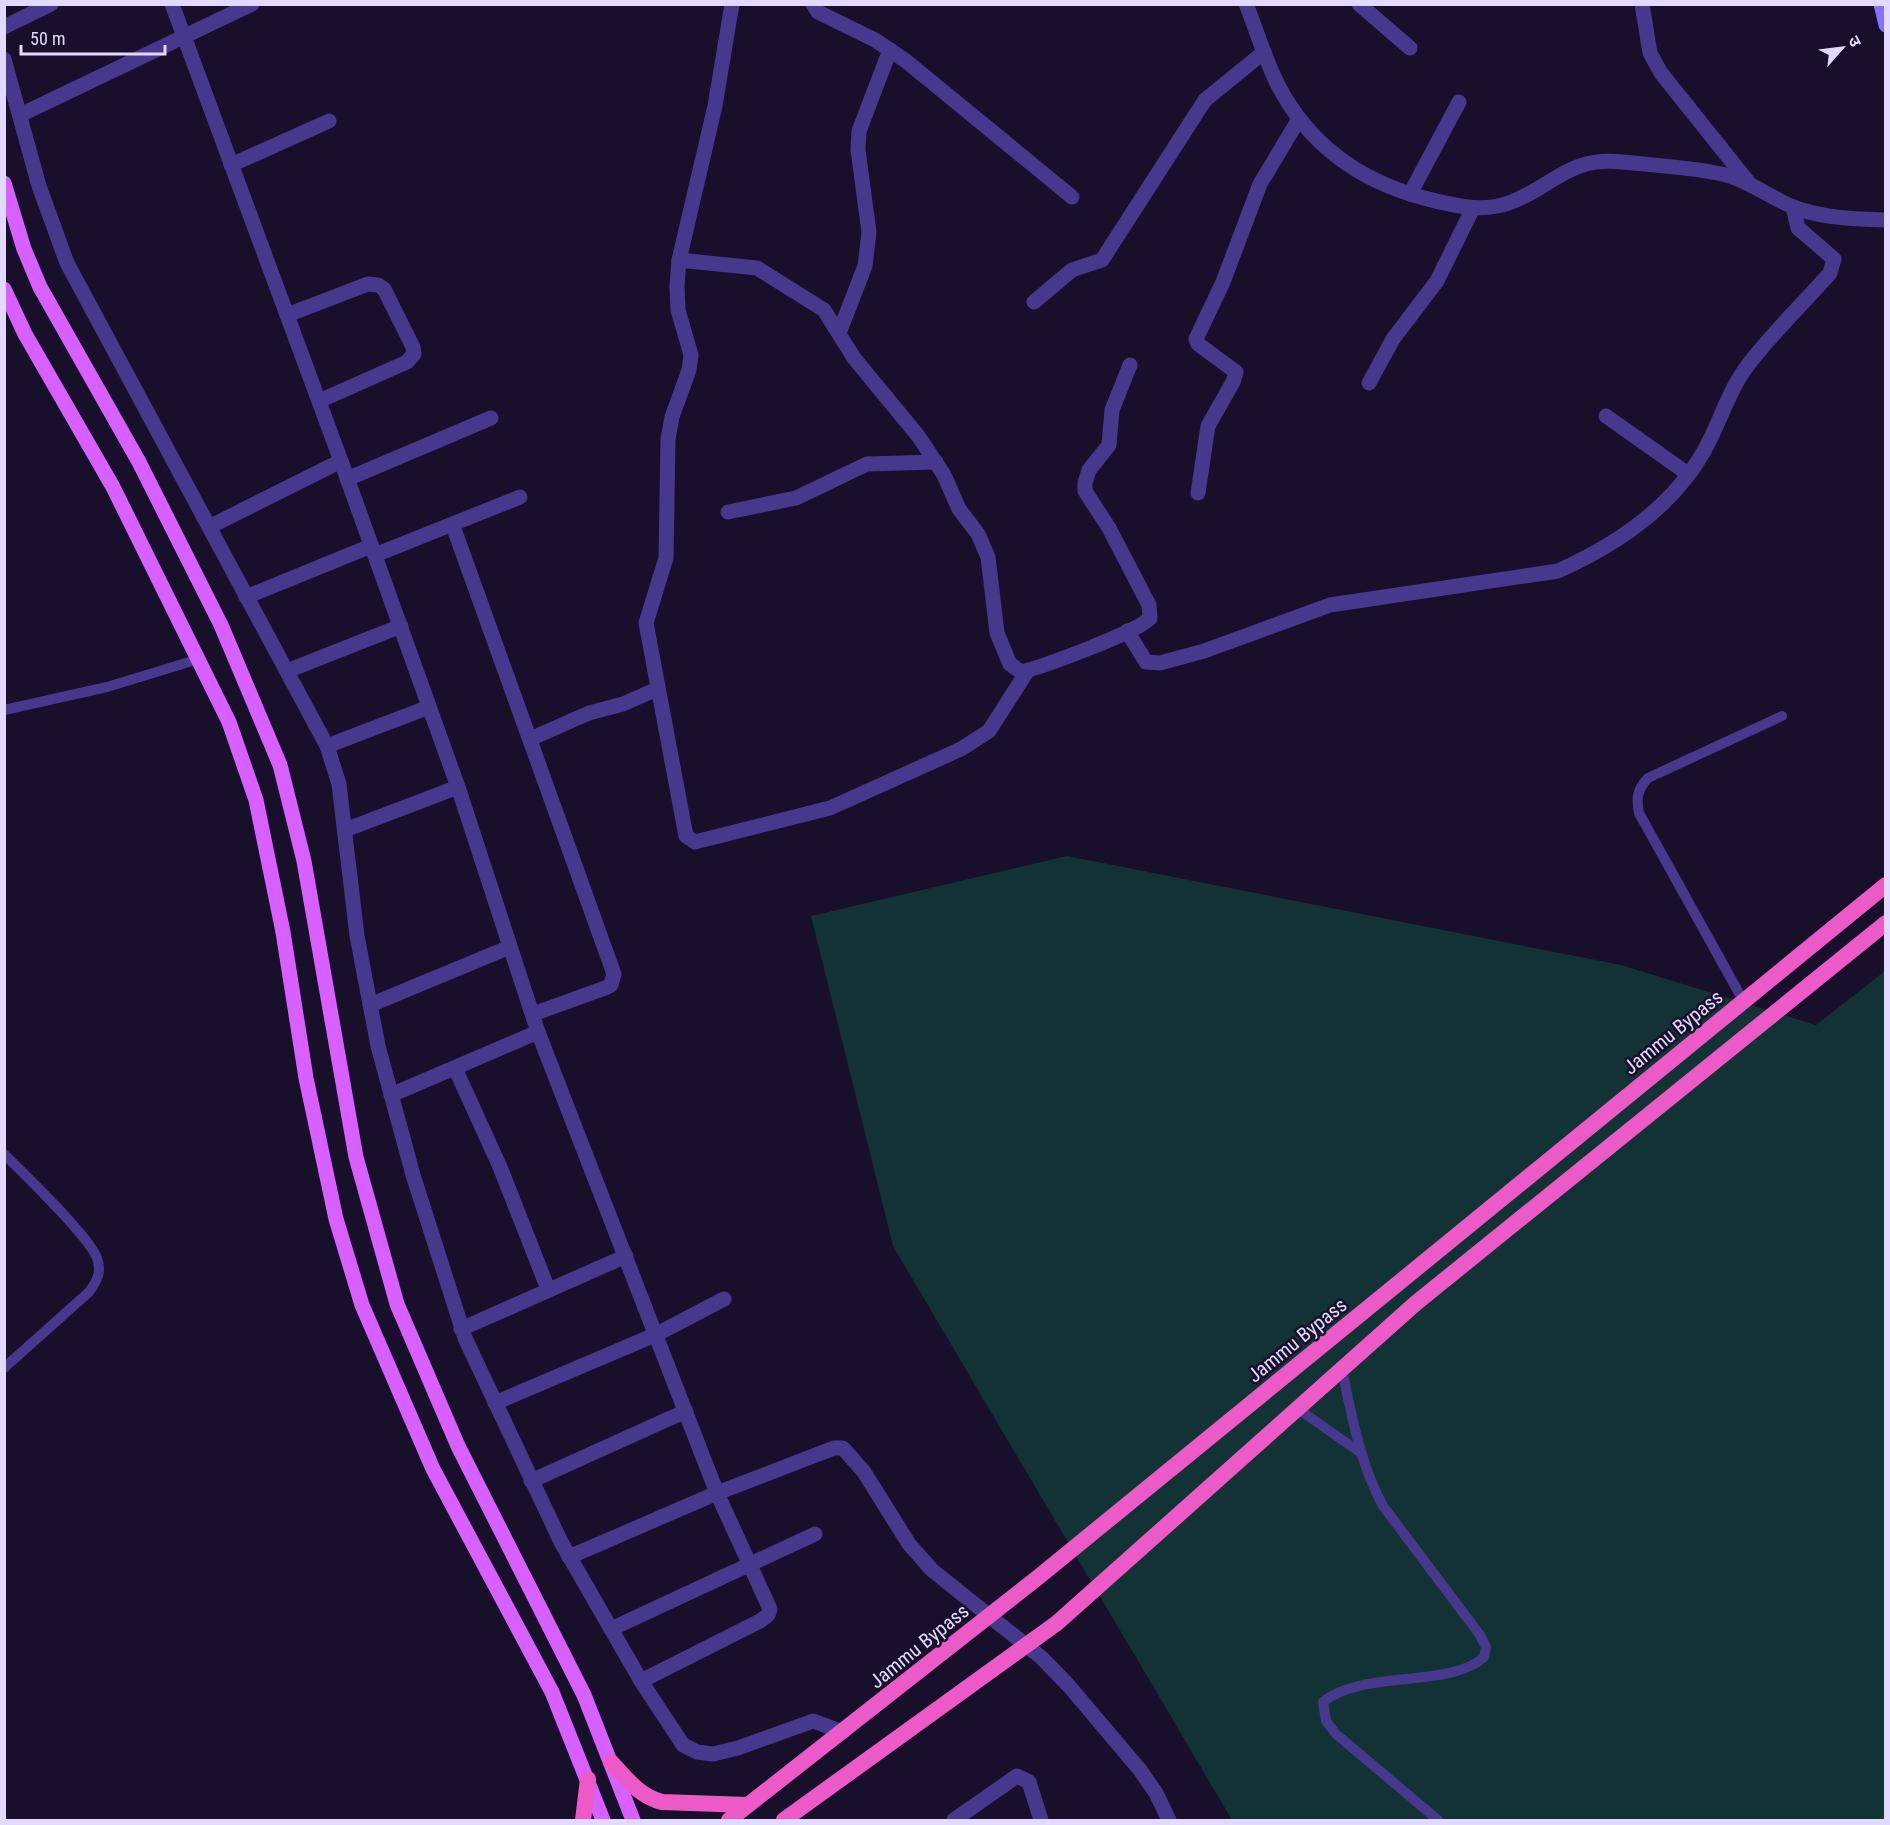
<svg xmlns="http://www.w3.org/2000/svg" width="1890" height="1825" viewBox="0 0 1890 1825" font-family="'Roboto Condensed','Noto Sans Devanagari',sans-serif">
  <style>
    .green { fill: #123235 }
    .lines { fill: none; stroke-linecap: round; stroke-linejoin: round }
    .service { stroke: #46388c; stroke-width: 10 }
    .minor { stroke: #46388c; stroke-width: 15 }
    .secondary { stroke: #8670ff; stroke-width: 15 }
    .primary { stroke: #d860ff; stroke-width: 15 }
    .trunk { stroke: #ec5ac8; stroke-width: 16 }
    .labels { text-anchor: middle; stroke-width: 5; stroke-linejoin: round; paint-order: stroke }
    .street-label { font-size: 20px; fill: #e2d9ff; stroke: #180f2b }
  </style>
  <rect width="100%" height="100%" fill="#180f2b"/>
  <!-- green -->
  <path class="green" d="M1067,856L1621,965L1816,1025L1885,971V1820H1232L893,1246L811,916Z"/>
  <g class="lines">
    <!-- service -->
    <g class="service">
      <path d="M4,710L107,687L199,659"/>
      <path d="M1744,1002L1639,813C1636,798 1637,790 1648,778L1782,716"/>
      <path d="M4,1154C24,1174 89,1236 97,1258C102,1272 97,1281 89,1292L4,1368"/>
      <path d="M1342,1370C1352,1416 1360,1464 1383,1506L1480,1635L1486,1647L1484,1657C1452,1688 1360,1670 1323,1702L1326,1721L1336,1734L1438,1820"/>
      <path d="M1298,1409L1361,1453"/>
    </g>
    <!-- minor -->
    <g class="minor">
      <path d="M172,4L341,461L209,527"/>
      <path d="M732,4L715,106L679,260L677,286L678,310L691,355L689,370L672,417L668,439L666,558L646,623L686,836L695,842L830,808L961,749L989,731L1028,670"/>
      <path d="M813,4L818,12L875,40L906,61L1072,197"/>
      <path d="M1246,4C1257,31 1265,60 1278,85C1309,145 1360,181 1424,198C1452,205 1481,213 1509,203C1553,187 1568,156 1622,162C1652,165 1702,168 1730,176C1752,183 1770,197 1791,206C1818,218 1857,219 1886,220"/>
      <path d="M1359,4L1410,48"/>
      <path d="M1642,4L1650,53L1661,73L1749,183"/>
      <path d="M4,27L51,4"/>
      <path d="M4,59L39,186L67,263L327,746L339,784L357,936L378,1046L413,1175L465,1338L561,1542L641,1681L683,1745L697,1752L713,1754L738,1748L813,1721L843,1732"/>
      <path d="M20,115L252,4"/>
      <path d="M231,165L329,121"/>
      <path d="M1410,194L1459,102"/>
      <path d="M679,260L757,268L824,310L854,358L919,437L944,475L959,509L978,534L988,557L997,633L1010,664L1021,672C1042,667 1138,632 1150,618L1149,605L1109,528L1085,491V483L1089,470L1109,445L1112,410L1130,365"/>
      <path d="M1034,302L1072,270L1102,260L1205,100L1264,52"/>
      <path d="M287,315L368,284L378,285L384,289L413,347L414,354L407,362L319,401"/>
      <path d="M839,333L865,266L869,232L858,150L859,131L890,50"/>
      <path d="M1369,383L1393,339L1437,281L1473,208"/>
      <path d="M1606,416L1688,474"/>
      <path d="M341,461L458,787L538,1032L391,1095"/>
      <path d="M347,479L491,418"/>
      <path d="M1198,493L1208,426L1233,382L1236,372L1198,344L1196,339L1223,282L1260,184L1299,119"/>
      <path d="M728,512L796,498L867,464L936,462"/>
      <path d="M453,526L614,974L611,985L605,988L533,1014"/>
      <path d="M375,555L520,497"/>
      <path d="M246,597L371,546"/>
      <path d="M1127,631L1146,662L1160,663L1204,651L1330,605L1558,571C1616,545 1672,508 1704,451C1720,423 1728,391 1748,365C1772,333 1803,304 1830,273L1834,259L1798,228L1793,207"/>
      <path d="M287,671L401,626"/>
      <path d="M530,739L589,713L623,704L657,689"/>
      <path d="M327,746L429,707"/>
      <path d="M345,830L458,787"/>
      <path d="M370,1005L510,947"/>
      <path d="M538,1032L717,1493L770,1609L768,1615L760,1621L641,1681"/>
      <path d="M455,1068L500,1167L548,1289"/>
      <path d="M461,1329L626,1256"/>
      <path d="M495,1403L657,1334L724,1299"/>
      <path d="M531,1481L686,1411"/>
      <path d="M569,1557L717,1493L834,1448H843L864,1472L909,1544L932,1570L1042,1658L1069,1686L1140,1770L1156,1793L1169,1820"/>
      <path d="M611,1629L815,1534"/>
      <path d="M954,1820L1017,1776L1029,1782L1041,1820"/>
    </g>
    <!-- secondary -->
    <path class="secondary" d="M1881,4L1886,25"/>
    <!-- primary -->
    <g class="primary">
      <path d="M4,183L24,249L40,287L139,462L221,625L280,765L304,861L356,1157L397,1304L458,1446L584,1695L633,1820"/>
      <path d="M4,289L25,334L113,487L229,722L256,800L283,932L306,1078L336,1219L362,1305L433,1469L552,1692L603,1820"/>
    </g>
    <!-- trunk -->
    <g class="trunk">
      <path d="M611,1762C627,1779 639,1796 662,1802L748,1805"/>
      <path d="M583,1820L588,1779"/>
      <path d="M729,1820L1036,1579L1886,885"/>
      <path d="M784,1820L1057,1623L1416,1303L1886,923"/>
    </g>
  </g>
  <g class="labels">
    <!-- street labels -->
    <g class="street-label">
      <text transform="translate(1673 1032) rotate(-39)" y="7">Jammu Bypass</text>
      <text transform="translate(1297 1340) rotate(-39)" y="7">Jammu Bypass</text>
      <text transform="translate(919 1646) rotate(-39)" y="7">Jammu Bypass</text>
    </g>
  </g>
  <!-- border -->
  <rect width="1890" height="1825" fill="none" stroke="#e2d9ff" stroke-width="12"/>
  <!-- north arrow -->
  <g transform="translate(1842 48) rotate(62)" stroke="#180f2b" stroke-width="4.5" paint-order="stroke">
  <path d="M0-4.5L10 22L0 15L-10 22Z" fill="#e2d9ff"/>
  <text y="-9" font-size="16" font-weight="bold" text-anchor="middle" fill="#e2d9ff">उ</text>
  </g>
  <!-- scale -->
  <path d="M21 45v9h144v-9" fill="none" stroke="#e2d9ff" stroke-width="3"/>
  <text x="30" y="45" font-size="18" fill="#e2d9ff" stroke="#180f2b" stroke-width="4.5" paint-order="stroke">50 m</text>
</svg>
